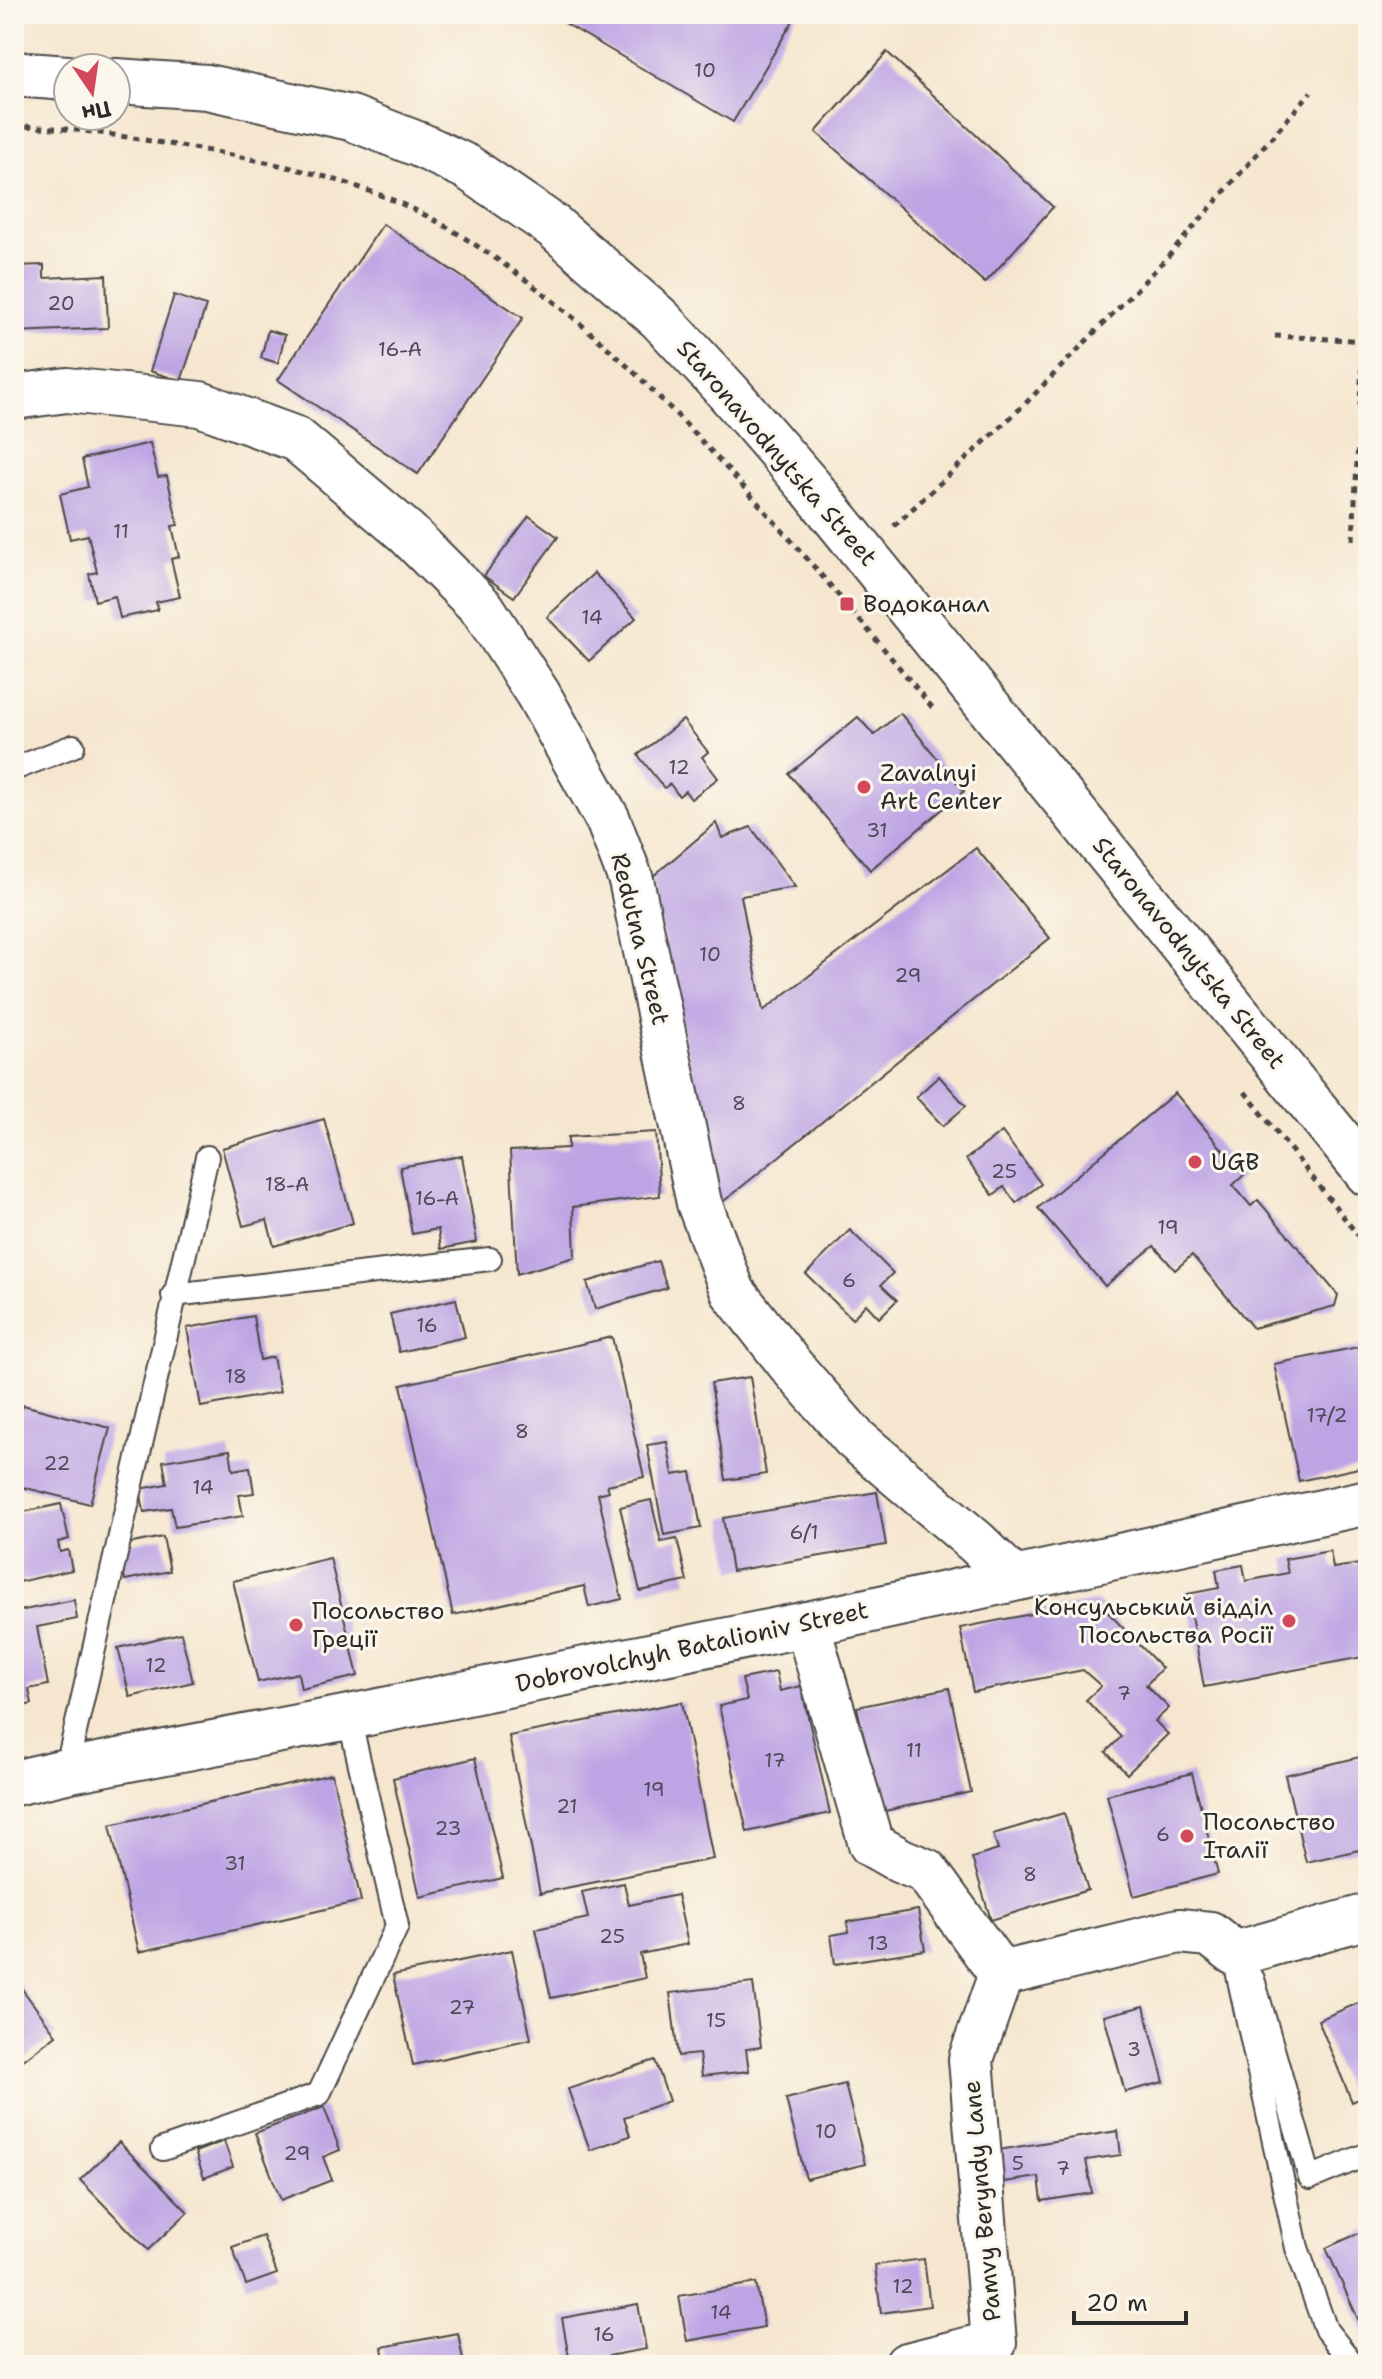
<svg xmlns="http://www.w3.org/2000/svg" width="1382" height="2379" viewBox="0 0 1382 2379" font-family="'Shantell Sans',sans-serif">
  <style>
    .building { fill: #bea4e4 }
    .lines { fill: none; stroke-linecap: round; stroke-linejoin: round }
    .service-casing { stroke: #494744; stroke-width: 26 }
    .minor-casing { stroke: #494744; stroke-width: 48 }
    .secondary-casing { stroke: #494744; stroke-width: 48 }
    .path { stroke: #494744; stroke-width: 5; stroke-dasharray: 6 6; stroke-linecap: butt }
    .service { stroke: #fff; stroke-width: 22 }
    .minor { stroke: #fff; stroke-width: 44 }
    .secondary { stroke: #fff; stroke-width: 44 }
    .poi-dot { fill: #d1495b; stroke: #fbf7ec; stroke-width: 3 }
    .labels { text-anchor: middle; stroke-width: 6; stroke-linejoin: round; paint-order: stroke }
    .number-label { font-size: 20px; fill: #504959 }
    .street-label { font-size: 24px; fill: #2b2b2b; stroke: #fbf7ec }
    .poi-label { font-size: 24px; fill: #2b2b2b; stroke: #fbf7ec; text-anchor: start }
  </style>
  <rect width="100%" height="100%" fill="#fbf7ec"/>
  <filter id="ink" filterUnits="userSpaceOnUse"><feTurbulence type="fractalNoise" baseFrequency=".0125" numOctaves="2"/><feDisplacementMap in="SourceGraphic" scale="16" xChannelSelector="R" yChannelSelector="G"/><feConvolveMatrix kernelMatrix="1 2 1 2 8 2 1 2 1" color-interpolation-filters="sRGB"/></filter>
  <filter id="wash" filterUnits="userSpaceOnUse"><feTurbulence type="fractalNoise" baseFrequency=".006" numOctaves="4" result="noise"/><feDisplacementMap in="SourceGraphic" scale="32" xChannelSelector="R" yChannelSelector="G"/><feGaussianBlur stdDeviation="1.8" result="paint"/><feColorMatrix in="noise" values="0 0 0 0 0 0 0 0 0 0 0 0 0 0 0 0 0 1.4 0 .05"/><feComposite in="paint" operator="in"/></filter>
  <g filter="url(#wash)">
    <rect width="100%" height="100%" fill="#f6e6cf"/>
    <g id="blocks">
      <!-- building -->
      <g class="building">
        <path d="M561,14H797L733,122L558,19Z"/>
        <path d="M887,52L1053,207L985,283L816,132Z"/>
        <path d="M383,224L523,318L418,474L278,380Z"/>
        <path d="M44,265V278L106,275L108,328L14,332V266Z"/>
        <path d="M174,295L206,306L181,381L150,371Z"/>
        <path d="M268,330L285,335L278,363L261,358Z"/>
        <path d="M150,443L158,477L167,476L178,525L172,526L179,557L171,559L180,597L156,602L158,610L120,618L115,596L95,601L89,574L97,572L88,535L70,539L60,494L88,487L82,459Z"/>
        <path d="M529,516L558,537L514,597L484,576Z"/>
        <path d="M594,573L636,618L589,661L547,617Z"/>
        <path d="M900,713L964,791L870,870L789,774L858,717L874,735Z"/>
        <path d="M683,720L708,752L702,757L718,778L691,799L685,791L679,796L670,784L664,788L638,755Z"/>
        <path d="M716,823L722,838L751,827L795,887L741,896L763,1011L976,848L1050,938L719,1205L651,878Z"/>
        <path d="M939,1076L966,1106L943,1126L916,1097Z"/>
        <path d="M1175,1093L1244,1175L1233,1185L1251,1206L1258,1200L1338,1295L1335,1306L1253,1328L1192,1255L1175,1270L1154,1246L1105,1286L1038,1208Z"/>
        <path d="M324,1119L353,1223L274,1246L267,1220L243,1226L222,1148Z"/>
        <path d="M656,1132L660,1196L573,1207L575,1257L517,1274L510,1151L568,1148V1137Z"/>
        <path d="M1002,1132L1041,1184L1016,1203L1004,1187L993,1195L966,1159Z"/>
        <path d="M462,1156L477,1242L441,1249L438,1229L412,1234L400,1167Z"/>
        <path d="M850,1230L893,1273L881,1285L897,1300L879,1318L866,1304L852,1319L806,1274Z"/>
        <path d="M658,1261L667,1288L595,1309L587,1282Z"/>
        <path d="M456,1299L465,1337L399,1352L390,1314Z"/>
        <path d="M253,1316L260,1360L273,1357L280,1392L201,1407L187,1328Z"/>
        <path d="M612,1337L644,1477L607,1485L609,1491L598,1494L622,1599L589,1607L584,1586L453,1615L401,1385Z"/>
        <path d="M1368,1345V1466L1299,1481L1274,1364Z"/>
        <path d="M750,1377L766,1474L726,1480L711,1383Z"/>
        <path d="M23,1405L110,1428L90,1504L14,1485V1441Z"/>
        <path d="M667,1442L673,1475L691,1472L701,1528L664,1535L647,1445Z"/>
        <path d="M230,1450L233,1470L250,1467L254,1493L239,1495L243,1516L175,1527L171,1508L144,1512L140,1489L167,1484L163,1461Z"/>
        <path d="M877,1492L886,1545L732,1571L723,1518Z"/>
        <path d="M651,1500L661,1542L677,1539L687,1581L640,1591L620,1507Z"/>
        <path d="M61,1504L69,1539L58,1542L60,1552L68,1550L72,1570L14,1583V1514Z"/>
        <path d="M163,1537L170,1571L125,1580L118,1546Z"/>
        <path d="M1330,1551L1333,1568L1366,1563L1368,1656L1204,1687L1187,1594L1219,1588L1216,1570L1243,1565L1246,1581L1288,1573L1285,1559Z"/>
        <path d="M330,1558L358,1676L301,1689L298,1673L258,1682L233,1581Z"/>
        <path d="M74,1600L77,1619L37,1627L48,1685L29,1689L32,1704L14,1708V1612Z"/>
        <path d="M1097,1601L1162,1668L1146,1685L1169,1708L1155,1721L1168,1734L1127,1774L1106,1752L1121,1737L1086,1700L1101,1686L1083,1670L973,1692L960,1628Z"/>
        <path d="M181,1633L193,1682L130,1697L118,1648Z"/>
        <path d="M776,1672L780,1691L801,1686L830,1813L747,1832L719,1706L747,1700L742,1679Z"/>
        <path d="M949,1688L971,1792L880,1812L857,1707Z"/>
        <path d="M682,1702L713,1859L540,1893L509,1736Z"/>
        <path d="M1368,1755V1800L1364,1801L1368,1816V1848L1306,1862L1285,1775Z"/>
        <path d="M475,1758L503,1878L420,1897L393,1778Z"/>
        <path d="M1192,1773L1218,1874L1134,1896L1107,1795Z"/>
        <path d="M332,1774L361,1901L139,1952L110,1825Z"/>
        <path d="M1064,1813L1088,1890L991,1920L972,1858L998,1850L993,1834Z"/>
        <path d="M624,1883L629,1905L677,1895L688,1944L640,1954L645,1978L551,1998L536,1929L588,1918L582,1892Z"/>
        <path d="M918,1910L925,1950L835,1964L831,1935L849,1932L847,1922Z"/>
        <path d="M512,1950L531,2039L413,2065L393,1975Z"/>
        <path d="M14,1978L56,2035L14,2067Z"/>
        <path d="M753,1983L761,2047L746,2049L749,2071L702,2076L699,2054L678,2056L670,1993Z"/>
        <path d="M1368,1999V2095L1352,2102L1318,2020Z"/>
        <path d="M1144,2006L1164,2082L1125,2092L1104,2016Z"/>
        <path d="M655,2060L669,2101L624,2117L630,2136L590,2150L568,2089Z"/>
        <path d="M845,2084L865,2164L806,2179L786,2099Z"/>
        <path d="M324,2107L340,2150L323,2157L332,2180L281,2200L255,2133Z"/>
        <path d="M1118,2131L1121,2155L1086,2160L1092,2193L1042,2201L1039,2177L1003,2182L998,2150Z"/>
        <path d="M224,2141L233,2167L204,2178L195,2152Z"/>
        <path d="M119,2142L188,2212L148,2250L80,2180Z"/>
        <path d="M1368,2229V2341L1326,2248Z"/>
        <path d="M263,2236L277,2274L246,2285L232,2247Z"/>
        <path d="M924,2259L930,2306L881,2313L875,2265Z"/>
        <path d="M756,2283L764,2327L687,2341L679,2296Z"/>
        <path d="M638,2304L646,2349L570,2363L562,2318Z"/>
        <path d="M458,2333L464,2365H385L382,2347Z"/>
      </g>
    </g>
  </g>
  <g filter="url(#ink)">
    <use href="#blocks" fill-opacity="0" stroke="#494744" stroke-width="2"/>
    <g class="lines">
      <!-- service casing -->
      <g class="service-casing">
        <g id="service">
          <path d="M14,769L73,746"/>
          <path d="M173,1295L490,1259"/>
          <path d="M66,1771L207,1157"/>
          <path d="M1233,1952L1297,2248L1326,2330L1354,2365"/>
          <path d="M1253,1979L1310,2178L1368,2154"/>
          <path d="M163,2149L319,2094L397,1926L349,1717"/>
        </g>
      </g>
      <!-- minor casing -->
      <g class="minor-casing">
        <g id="minor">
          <path d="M14,397L67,390L200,404L296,439L406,532L483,609L538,694L608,820L631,880L699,1203L733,1292L792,1367L854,1438L977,1543L1013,1578"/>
          <path d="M807,1624L871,1844L901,1861L926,1871L1001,1974"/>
          <path d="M14,1783L66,1771L349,1717L807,1624L1368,1502"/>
          <path d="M907,2365L994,2343L971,2059L1001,1974L1179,1931L1210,1934L1233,1952L1245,1951L1368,1916"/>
        </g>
      </g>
      <!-- secondary casing -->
      <g class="secondary-casing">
        <g id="secondary">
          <path d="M14,74L68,78"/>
          <path d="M116,81L207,87L351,118L420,145L467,167L553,226L660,319L728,392L811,488L1368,1174"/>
        </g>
      </g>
      <!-- path -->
      <g class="path">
        <path d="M14,126C69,127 115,135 169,144C263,160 363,178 445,226C560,294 652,385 740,483C807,557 872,634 936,712"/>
        <path d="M1275,336L1368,341"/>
        <path d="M894,526L1024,405L1165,260L1311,92"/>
        <path d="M1353,540L1368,248"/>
        <path d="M1245,1092L1368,1248"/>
      </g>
      <!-- service -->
      <use href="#service" class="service"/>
      <!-- minor -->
      <use href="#minor" class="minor"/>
      <!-- secondary -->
      <use href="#secondary" class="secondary"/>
    </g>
  </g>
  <!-- markers -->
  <g class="poi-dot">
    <rect x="839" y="596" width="16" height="16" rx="4"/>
    <circle cx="864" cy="787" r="8"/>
    <circle cx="1195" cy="1162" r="8"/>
    <circle cx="1289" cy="1621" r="8"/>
    <circle cx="296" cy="1625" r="8"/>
    <circle cx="1187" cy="1836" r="8"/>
  </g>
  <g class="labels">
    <!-- number labels -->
    <g class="number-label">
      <text x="705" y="77">10</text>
      <text x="61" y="310">20</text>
      <text x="400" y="356">16-А</text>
      <text x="121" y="538">11</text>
      <text x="592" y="624">14</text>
      <text x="679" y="774">12</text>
      <text x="877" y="837">31</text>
      <text x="710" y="961">10</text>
      <text x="908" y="982">29</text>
      <text x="739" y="1110">8</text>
      <text x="1004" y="1178">25</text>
      <text x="287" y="1191">18-А</text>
      <text x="437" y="1205">16-А</text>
      <text x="1168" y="1234">19</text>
      <text x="849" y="1287">6</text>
      <text x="427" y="1332">16</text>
      <text x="236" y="1383">18</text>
      <text x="1327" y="1422">17/2</text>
      <text x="522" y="1438">8</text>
      <text x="57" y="1470">22</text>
      <text x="203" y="1494">14</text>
      <text x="804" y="1539">6/1</text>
      <text x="156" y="1672">12</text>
      <text x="1124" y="1700">7</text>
      <text x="914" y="1757">11</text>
      <text x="775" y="1767">17</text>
      <text x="654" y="1796">19</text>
      <text x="567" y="1813">21</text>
      <text x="448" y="1835">23</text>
      <text x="1163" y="1841">6</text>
      <text x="235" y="1870">31</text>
      <text x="1030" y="1881">8</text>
      <text x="612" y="1943">25</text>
      <text x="878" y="1950">13</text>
      <text x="462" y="2014">27</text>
      <text x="716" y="2027">15</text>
      <text x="1134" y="2056">3</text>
      <text x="826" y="2138">10</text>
      <text x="297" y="2160">29</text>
      <text x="1018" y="2170">5</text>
      <text x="1063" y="2175">7</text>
      <text x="903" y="2293">12</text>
      <text x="721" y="2319">14</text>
      <text x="604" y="2341">16</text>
    </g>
    <!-- street labels -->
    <g class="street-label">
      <text transform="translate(777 453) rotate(49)" y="8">Staronavodnytska Street</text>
      <text transform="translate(640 939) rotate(76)" y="8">Redutna Street</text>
      <text transform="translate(1189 953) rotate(51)" y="8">Staronavodnytska Street</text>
      <text transform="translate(692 1647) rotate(-12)" y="8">Dobrovolchyh Batalioniv Street</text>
      <text transform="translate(982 2201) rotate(-95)" y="8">Pamvy Beryndy Lane</text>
    </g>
    <!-- poi labels -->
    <g class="poi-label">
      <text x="863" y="612">Водоканал</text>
      <text x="880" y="781">Zavalnyi<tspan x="880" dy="28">Art Center</tspan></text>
      <text x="1211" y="1170">UGB</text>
      <text x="1273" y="1615" text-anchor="end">Консульський відділ<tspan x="1273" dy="28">Посольства Росії</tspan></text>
      <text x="312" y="1619">Посольство<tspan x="312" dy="28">Греції</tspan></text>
      <text x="1203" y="1830">Посольство<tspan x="1203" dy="28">Італії</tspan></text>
    </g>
  </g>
  <!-- margin -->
  <rect width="1382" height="2379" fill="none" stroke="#fbf7ec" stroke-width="48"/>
  <!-- north arrow -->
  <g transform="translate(92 92) rotate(167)"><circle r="38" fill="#fbf7ec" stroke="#a8a59f" stroke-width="2"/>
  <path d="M0-6L14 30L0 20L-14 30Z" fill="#d1495b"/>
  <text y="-12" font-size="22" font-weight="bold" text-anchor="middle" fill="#2b2b2b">Пн</text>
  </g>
  <!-- scale -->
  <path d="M1074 2311v12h112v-12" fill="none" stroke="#2b2b2b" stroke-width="4"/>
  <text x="1086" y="2311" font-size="24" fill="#2b2b2b" stroke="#fbf7ec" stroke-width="6" paint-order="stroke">20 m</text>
</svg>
